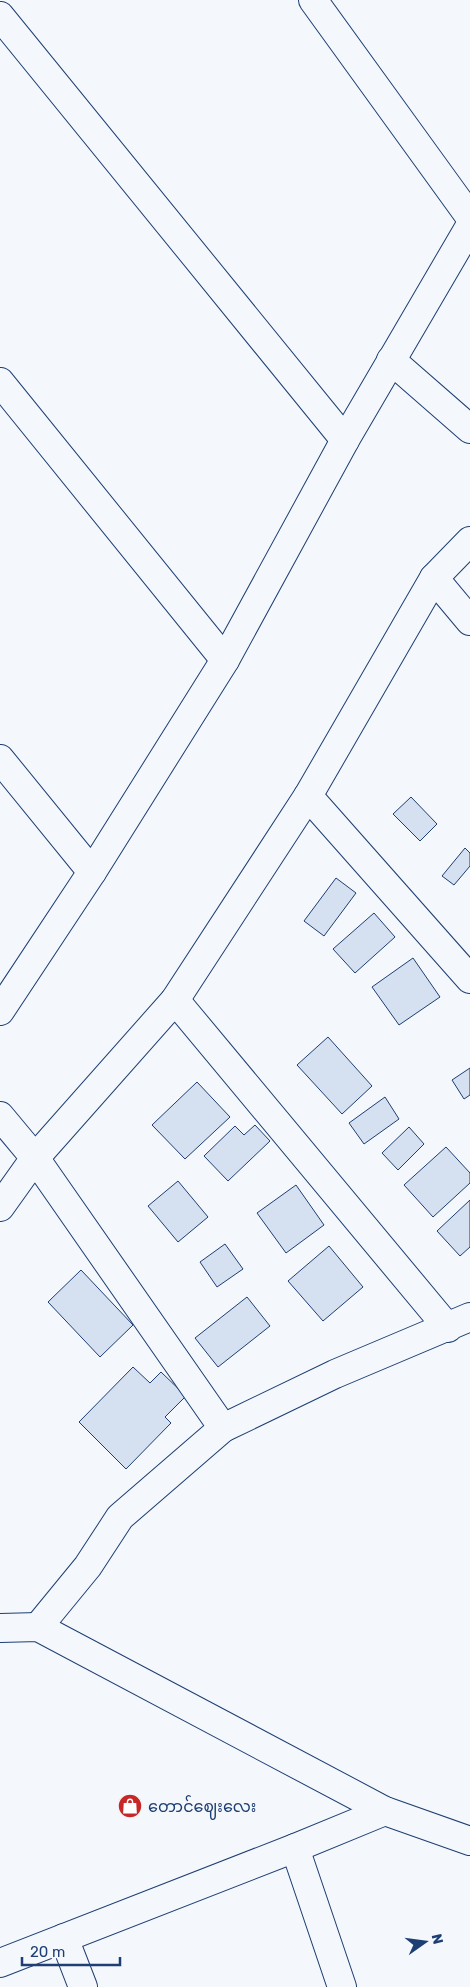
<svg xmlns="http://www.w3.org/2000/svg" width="470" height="1987" viewBox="0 0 470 1987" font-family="Rubik,'Noto Sans Myanmar',sans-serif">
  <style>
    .building { fill: #d5e0f0; stroke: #1d3f73 }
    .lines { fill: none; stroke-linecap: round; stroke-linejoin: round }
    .street-casing { stroke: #1d3f73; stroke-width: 30 }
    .street { stroke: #f4f7fb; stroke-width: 28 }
    .labels { text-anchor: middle; stroke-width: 4; stroke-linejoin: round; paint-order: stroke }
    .poi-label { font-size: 16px; fill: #1d3f73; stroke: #f4f7fb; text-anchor: start }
  </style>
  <rect width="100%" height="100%" fill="#f4f7fb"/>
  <!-- building -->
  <g class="building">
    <path d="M411,797L437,824L420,841L393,814Z"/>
    <path d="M465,848L470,853V866L454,885L442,876Z"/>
    <path d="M336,878L356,893L324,936L304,921Z"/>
    <path d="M374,913L395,937L355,973L333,949Z"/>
    <path d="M413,958L440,997L399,1025L372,987Z"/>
    <path d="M328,1037L372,1086L342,1114L297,1065Z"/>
    <path d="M470,1068V1095L464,1099L452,1080Z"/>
    <path d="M197,1082L230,1117L185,1159L152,1125Z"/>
    <path d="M385,1097L399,1119L364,1144L349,1123Z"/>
    <path d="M255,1125L270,1141L228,1181L204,1156L235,1126L244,1135Z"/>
    <path d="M409,1127L424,1144L398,1170L382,1153Z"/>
    <path d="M446,1147L470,1173V1183L433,1217L404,1185Z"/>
    <path d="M178,1181L208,1217L178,1242L148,1206Z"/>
    <path d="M296,1185L324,1225L286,1253L257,1213Z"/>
    <path d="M470,1200V1247L460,1256L437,1231Z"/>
    <path d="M225,1244L243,1269L217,1287L200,1262Z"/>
    <path d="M329,1246L363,1287L323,1321L288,1281Z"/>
    <path d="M81,1270L133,1325L100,1357L48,1302Z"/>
    <path d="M247,1297L270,1326L218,1367L195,1338Z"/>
    <path d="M133,1367L150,1383L161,1372L186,1396L165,1417L171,1423L126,1469L79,1422Z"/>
  </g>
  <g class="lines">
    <!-- street casing -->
    <g class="street-casing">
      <g id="street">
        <path d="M313,0L470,217"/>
        <path d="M0,16L345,440"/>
        <path d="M391,360L470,429"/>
        <path d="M0,382L225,660"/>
        <path d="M434,578L470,621"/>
        <path d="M0,759L92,872"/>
        <path d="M308,796L470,979"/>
        <path d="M175,1000L448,1328"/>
        <path d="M0,1011L92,872L225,660L345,440L470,226"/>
        <path d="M0,1116L35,1158L223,1428"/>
        <path d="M0,1207L35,1158L175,1000L308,796L434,578L470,541"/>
        <path d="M38,1627L88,1566L120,1517L223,1428L335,1374L470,1317"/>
        <path d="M0,1628L38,1627L385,1811L470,1841"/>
        <path d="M295,1848L342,1987"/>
        <path d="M64,1938L83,1987"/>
        <path d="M0,1963L295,1848L385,1811"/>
      </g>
    </g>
    <!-- street -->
    <use href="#street" class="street"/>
  </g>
  <!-- icons -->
  <defs>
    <g id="shop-disc" transform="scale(1.25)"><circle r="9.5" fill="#c62828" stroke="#f4f7fb"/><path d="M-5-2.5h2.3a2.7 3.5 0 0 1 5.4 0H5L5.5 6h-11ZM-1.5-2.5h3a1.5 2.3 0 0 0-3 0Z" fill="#fff"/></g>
  </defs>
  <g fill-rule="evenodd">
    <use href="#shop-disc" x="130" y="1806"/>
  </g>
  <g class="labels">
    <!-- poi labels -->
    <g class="poi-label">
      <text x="148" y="1812">တောင်ဈေးလေး</text>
    </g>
  </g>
  <!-- north arrow -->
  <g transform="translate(425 1942) rotate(76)" stroke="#f4f7fb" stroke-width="4" paint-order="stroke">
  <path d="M0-4L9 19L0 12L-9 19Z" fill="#1d3f73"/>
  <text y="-8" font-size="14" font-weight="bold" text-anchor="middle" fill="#1d3f73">N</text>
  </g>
  <!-- scale -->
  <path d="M22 1957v8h98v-8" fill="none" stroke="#1d3f73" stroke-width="2.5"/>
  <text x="30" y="1957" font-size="15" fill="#1d3f73" stroke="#f4f7fb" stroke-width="4" paint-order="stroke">20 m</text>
</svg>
